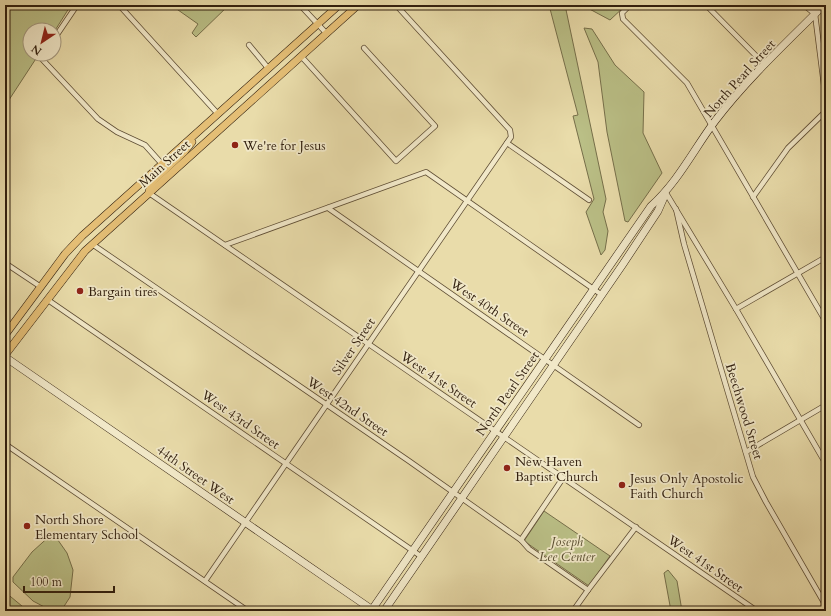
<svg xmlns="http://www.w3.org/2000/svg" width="831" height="616" viewBox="0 0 831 616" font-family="Cardo,serif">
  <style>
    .green { fill: #babf86; stroke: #766f4a }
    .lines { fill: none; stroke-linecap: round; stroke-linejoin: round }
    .street-casing { stroke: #5f4e35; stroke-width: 6 }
    .secondary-casing { stroke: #311f0e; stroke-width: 8 }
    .primary-casing { stroke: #311f0e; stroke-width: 8 }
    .street { stroke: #f1e8c8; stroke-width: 4.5 }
    .secondary { stroke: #f1e8c8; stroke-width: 7 }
    .primary { stroke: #e4be75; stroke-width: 7 }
    .poi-dot { fill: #8f2418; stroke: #f1e8c8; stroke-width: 1.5 }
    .labels { text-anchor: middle; stroke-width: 3.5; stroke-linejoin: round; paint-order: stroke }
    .street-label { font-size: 13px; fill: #311f0e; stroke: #f1e8c8 }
    .poi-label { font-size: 13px; fill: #311f0e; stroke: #f1e8c8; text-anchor: start }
    .park-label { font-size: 13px; font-style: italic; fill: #5a4f32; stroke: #f1e8c8 }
  </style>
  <rect width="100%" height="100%" fill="#e9dcaa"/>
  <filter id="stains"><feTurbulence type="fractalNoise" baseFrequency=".005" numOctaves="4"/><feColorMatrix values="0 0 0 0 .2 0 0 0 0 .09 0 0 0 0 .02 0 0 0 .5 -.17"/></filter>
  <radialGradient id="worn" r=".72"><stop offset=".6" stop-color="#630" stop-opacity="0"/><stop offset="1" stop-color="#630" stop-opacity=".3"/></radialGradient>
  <!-- green -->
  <g class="green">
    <path d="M5,5H71L54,32V30H30V54H39L5,106Z"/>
    <path d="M171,5H229L196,37L192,33L198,24Z"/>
    <path d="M549,5H565L606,199L603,212L608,231L605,250L601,255L586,212L594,199L573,116L578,115Z"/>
    <path d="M582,5H626L610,20Z"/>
    <path d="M584,28L592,29L615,65L644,92L643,133L662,173L628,222L625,221L607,132L598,62Z"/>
    <path d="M544,511L610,556L589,586L524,541Z"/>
    <path d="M53,533L67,553L73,570L70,597L61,611H52L33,601L13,582V577L32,552Z"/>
    <path d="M668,570L677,581L682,611H671L664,573Z"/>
    <path d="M5,592L28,611H5Z"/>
  </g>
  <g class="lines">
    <!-- street casing -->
    <g class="street-casing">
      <g id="street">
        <path d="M119,5L218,114"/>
        <path d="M300,5L327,34"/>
        <path d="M630,5L622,13L623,19L687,83L826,322"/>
        <path d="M706,5L765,65"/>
        <path d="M804,5L815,14"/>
        <path d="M817,5L815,14L826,101"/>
        <path d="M54,39L77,5"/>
        <path d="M249,45L268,68"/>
        <path d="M44,54L41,58L98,119L117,132L145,145L162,164"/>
        <path d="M301,56L396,161L435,126L364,48"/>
        <path d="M507,143L589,200"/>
        <path d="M149,193L757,611"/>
        <path d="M666,193L736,309L826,464"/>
        <path d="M753,197L788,148L826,111"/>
        <path d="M328,208L639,425"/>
        <path d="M676,209L684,244L753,477L766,502L826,606"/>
        <path d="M92,244L409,461L521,540L529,549L588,590"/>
        <path d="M225,245L426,172L602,295"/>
        <path d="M5,263L41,287"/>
        <path d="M48,300L422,557"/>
        <path d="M736,309L826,257"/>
        <path d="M5,444L248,611"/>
        <path d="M746,452L826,405"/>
        <path d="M521,540L563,478"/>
        <path d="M205,581L511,137L510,130L396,5"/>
        <path d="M573,611L588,590L636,527"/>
      </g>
    </g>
    <!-- secondary casing -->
    <g class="secondary-casing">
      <g id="secondary">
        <path d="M5,357L374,611"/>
        <path d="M371,611L651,206C678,182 694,149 715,121C747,79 787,42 824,5"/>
        <path d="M384,611L623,264L658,211L665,195"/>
      </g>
    </g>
    <!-- primary casing -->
    <g class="primary-casing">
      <g id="primary">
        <path d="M149,192L151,183L184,152L192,142"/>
        <path d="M5,335L65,254L82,236L339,5"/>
        <path d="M5,355L85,251L358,5"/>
      </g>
    </g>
    <!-- street -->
    <use href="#street" class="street"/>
    <!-- secondary -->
    <use href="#secondary" class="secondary"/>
    <!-- primary -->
    <use href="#primary" class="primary"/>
  </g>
  <!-- markers -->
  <g class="poi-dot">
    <circle cx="235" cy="145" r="4"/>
    <circle cx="80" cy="291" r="4"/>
    <circle cx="507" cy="468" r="4"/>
    <circle cx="622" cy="485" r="4"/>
    <circle cx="27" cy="526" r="4"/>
  </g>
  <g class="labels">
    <!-- street labels -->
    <g class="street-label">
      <text transform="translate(739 78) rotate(-48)" y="5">North Pearl Street</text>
      <text transform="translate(164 163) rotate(-42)" y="5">Main Street</text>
      <text transform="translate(490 307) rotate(34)" y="5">West 40th Street</text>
      <text transform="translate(353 346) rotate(-56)" y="5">Silver Street</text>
      <text transform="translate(439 379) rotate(34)" y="5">West 41st Street</text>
      <text transform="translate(507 393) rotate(-55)" y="5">North Pearl Street</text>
      <text transform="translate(348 406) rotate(34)" y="5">West 42nd Street</text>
      <text transform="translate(745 411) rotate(73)" y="5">Beechwood Street</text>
      <text transform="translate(241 419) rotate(35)" y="5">West 43rd Street</text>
      <text transform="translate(196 474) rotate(35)" y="5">44th Street West</text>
      <text transform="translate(706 563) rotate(35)" y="5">West 41st Street</text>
    </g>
    <!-- poi labels -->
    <g class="poi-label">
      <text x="243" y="150">We're for Jesus</text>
      <text x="88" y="296">Bargain tires</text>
      <text x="515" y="466">New Haven<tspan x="515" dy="15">Baptist Church</tspan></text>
      <text x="630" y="483">Jesus Only Apostolic<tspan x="630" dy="15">Faith Church</tspan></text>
      <text x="35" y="524">North Shore<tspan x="35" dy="15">Elementary School</tspan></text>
    </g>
    <!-- park labels -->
    <g class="park-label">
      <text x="567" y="546">Joseph<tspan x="567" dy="15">Lee Center</tspan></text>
    </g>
  </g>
  <!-- margin -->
  <rect width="831" height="616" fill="none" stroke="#e9dcaa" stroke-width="20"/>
  <rect x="6" y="6" width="819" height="604" fill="none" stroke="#311f0e" stroke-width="2"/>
  <rect x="10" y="10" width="811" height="596" fill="none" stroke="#311f0e"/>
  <!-- north arrow -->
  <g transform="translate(42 42) rotate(215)"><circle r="19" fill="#f1e8c8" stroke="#a4987e"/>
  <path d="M0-3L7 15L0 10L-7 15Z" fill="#8f2418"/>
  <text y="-6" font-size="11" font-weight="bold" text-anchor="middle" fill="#311f0e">N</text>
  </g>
  <!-- scale -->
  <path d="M24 586v6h90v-6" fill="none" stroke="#311f0e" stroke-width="2"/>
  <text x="30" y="586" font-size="12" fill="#311f0e" stroke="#f1e8c8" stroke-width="3" paint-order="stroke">100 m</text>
  <rect width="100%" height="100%" filter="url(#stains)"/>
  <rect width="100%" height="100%" fill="url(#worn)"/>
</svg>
